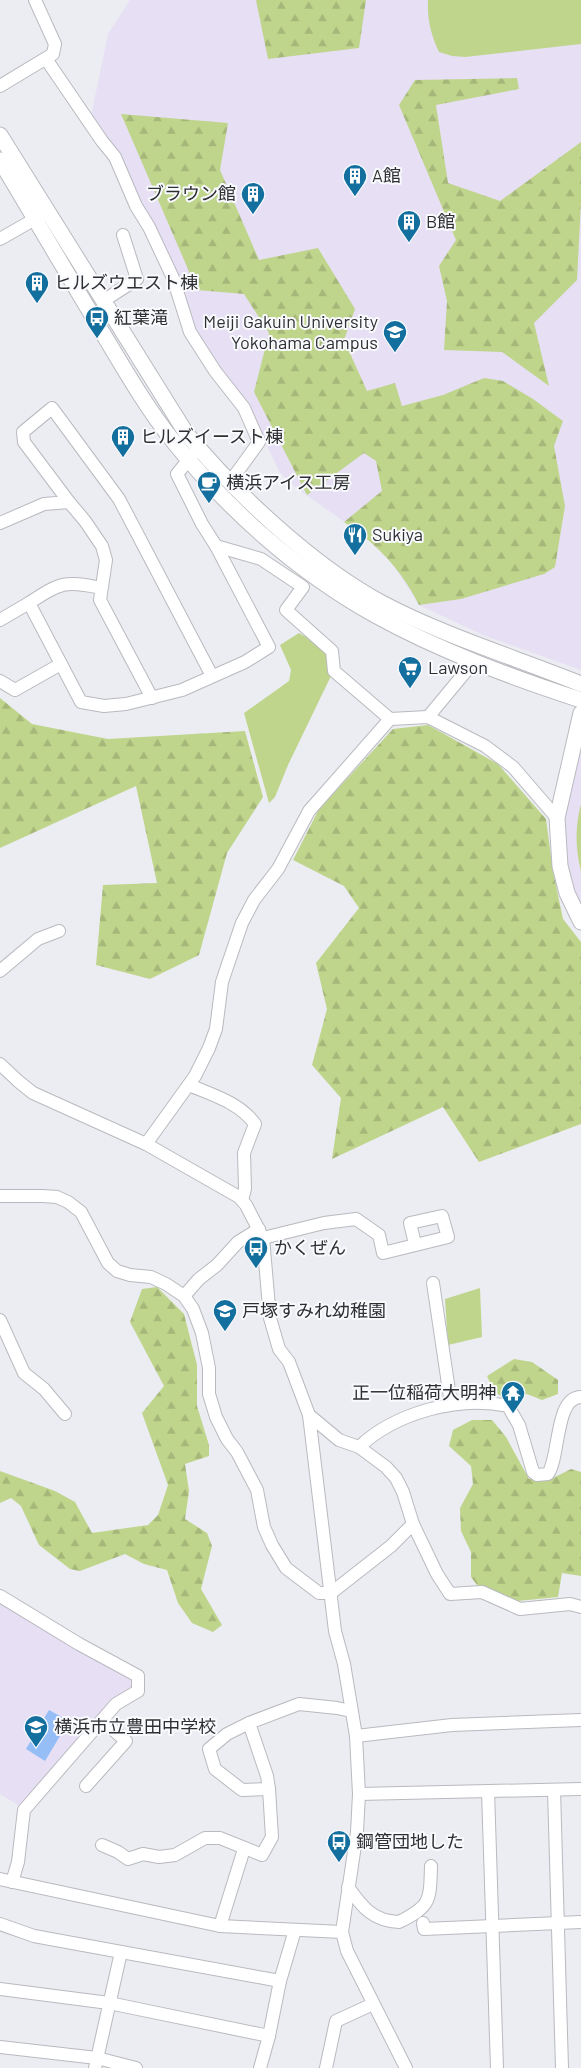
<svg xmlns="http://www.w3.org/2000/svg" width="581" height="2068" viewBox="0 0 581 2068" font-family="Barlow,'Noto Sans JP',sans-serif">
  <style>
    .education { fill: #e7dff4 }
    .forest { fill: url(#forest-firs) }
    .park { fill: #c0d58c }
    .water { fill: #95bdf6 }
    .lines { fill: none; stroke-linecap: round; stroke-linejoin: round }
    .minor-casing { stroke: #b8babf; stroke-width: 14 }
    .tertiary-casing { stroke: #b8babf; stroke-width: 17 }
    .minor { stroke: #fff; stroke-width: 12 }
    .tertiary { stroke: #fff; stroke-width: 15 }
    .labels { text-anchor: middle; stroke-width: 4; stroke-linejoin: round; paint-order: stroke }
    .poi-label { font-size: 18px; fill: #2e2f31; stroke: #f9fafe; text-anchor: start }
  </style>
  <defs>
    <pattern id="forest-firs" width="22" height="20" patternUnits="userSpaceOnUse" patternTransform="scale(1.25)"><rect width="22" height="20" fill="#c0d58c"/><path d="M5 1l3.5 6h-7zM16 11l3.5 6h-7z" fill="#a5b779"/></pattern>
  </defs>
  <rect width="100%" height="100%" fill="#ebedf2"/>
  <!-- education -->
  <g class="education">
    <path d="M130,0H581V670L483,635L419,605L390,560L363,535L295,487L280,473L247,404L223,374L196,332L90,121L108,34Z"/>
    <path d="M581,739V911L571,890L565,858L563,822Z"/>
    <path d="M0,1600L132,1679V1689L20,1806L0,1794Z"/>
  </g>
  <!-- forest -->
  <g class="forest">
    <path d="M256,0H366L359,48L268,59Z"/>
    <path d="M517,78L519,89L436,105L448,183L500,201L581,142V202L577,280L534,323L549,386L502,352L444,350L447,301L439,266L456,240L399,105L415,80Z"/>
    <path d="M121,114L228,123L220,170L259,260L318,248L355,309L344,340L367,391L395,383L402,406L443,395L484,378L503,381L533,399L563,421L554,446L565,506L555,567L544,574L461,599L419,605C402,570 376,543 344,522L382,491L376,461L364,453L307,495L254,392L269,333L244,294L197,290Z"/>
    <path d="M0,698L32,724L108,739L245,731L263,797L227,853L199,955L150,979L96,965L103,885L157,883L136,786L0,848Z"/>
    <path d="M428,725L498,764L546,819L553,871L563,919L581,942V1124L479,1162L443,1107L332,1159L341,1098L312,1065L327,1009L316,963L359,908L344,886L293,860L319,809L393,729Z"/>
    <path d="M157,1287L184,1314L197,1365V1406L209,1445V1456L185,1464L189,1491L185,1519L207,1533L212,1546L201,1589L222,1625L213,1632L192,1623L178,1603L167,1570L144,1564L125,1554L80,1571L70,1569L39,1545L21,1506L11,1498L0,1503V1471L55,1491L75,1502L92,1533L148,1525L158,1515L168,1485L142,1413L164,1386L130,1322L142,1289Z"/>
    <path d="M514,1359L532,1362L558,1380V1394L542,1400L527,1394L510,1401L494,1392L487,1376Z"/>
    <path d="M472,1420H492L506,1437L529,1479H551L571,1469L581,1472V1576L562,1573L558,1597L518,1601L477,1585L471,1577V1552L461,1531L460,1508L473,1484L471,1466L449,1446L453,1430Z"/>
  </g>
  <!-- park -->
  <g class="park">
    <path d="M428,0H581V44L465,57L452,56L439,52C431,35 427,19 428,0Z"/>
    <path d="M299,633L317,643L329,653L331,676L288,765L275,797L269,803L244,713L289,681L291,670L280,645Z"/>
    <path d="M581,804V871C575,848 575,827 581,804Z"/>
    <path d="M480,1288L482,1337L448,1345L445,1299Z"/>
  </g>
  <!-- water -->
  <path class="water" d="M49,1710L69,1721L45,1761L26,1749Z"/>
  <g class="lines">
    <!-- minor casing -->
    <g class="minor-casing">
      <g id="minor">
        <path d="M46,59L102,141L115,157L136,206L149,227L173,278L190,332L215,371L244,408L259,442L230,482"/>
        <path d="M0,86L53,54L55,44L35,0"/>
        <path d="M0,239L42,215"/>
        <path d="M103,301L137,279L123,235"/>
        <path d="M69,502L85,521L102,546L106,560L100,600L152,698"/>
        <path d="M0,523L44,504L69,502L24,442L23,432L52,408L119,499L212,676"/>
        <path d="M216,546L261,559L303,587L286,610L332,651L334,671L390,719L428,717L485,746L513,767L557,818"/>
        <path d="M29,603C60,583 64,580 101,588"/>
        <path d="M0,620L29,603L81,702L104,706L126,704L182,690L245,662L269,647L216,546L202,524L177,474L194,453"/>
        <path d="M0,681L15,690L61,664"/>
        <path d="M428,717L467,670L470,660"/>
        <path d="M0,971L38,939L59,931"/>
        <path d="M0,1064L18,1081L33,1093L146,1144L239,1197L246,1205L263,1238L270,1318L279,1349L289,1362L309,1415L335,1631L344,1664L356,1736L359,1794L357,1832L342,1932L347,1951L406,2068"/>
        <path d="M189,1085C213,1095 240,1103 255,1124L244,1153L245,1189L242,1200"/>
        <path d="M146,1144L195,1076L209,1048L216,1029L222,982L228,964L242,923L254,900L278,869L309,811L390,719"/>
        <path d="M0,1196H43L57,1197L68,1202L81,1212L108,1263L117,1271L130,1275L151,1277L166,1284L184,1296L193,1309L202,1333L209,1368V1394L216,1417L227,1439L237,1452L257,1490L264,1527L272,1545L286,1568L319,1593H331L391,1546L413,1524"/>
        <path d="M263,1238L324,1223L356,1219L379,1235L383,1253L448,1237L442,1216L410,1223L415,1244"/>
        <path d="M433,1283L451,1404"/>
        <path d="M184,1296L199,1279L217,1265L238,1242L259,1229"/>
        <path d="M0,1320L24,1373L44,1389L65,1414"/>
        <path d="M309,1415L339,1440L359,1447L386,1467L396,1478L403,1492L413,1524L437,1574L450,1594L482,1592L520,1609L570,1604L581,1607"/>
        <path d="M359,1447C395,1413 459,1395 508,1406L519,1425L533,1472L537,1475L548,1474C560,1456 555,1397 581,1397"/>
        <path d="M0,1596L79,1644L138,1676V1691L116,1704L24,1810L18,1862L12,1882"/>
        <path d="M249,1723L227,1734L209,1749L215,1769L242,1790L269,1789"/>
        <path d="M356,1736L452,1725L581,1720"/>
        <path d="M86,1786L126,1741L102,1720"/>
        <path d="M554,1790L562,2068"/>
        <path d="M488,1791L497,2068"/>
        <path d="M359,1794L581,1789"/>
        <path d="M102,1845L118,1852L128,1859L143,1854L159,1857L175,1855L205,1838H220L262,1855L272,1837L269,1789L267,1776L249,1723L299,1704L337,1708L351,1711"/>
        <path d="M0,1879L220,1926L342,1932"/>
        <path d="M348,1887C362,1907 373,1921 399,1922C431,1906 430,1901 431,1866"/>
        <path d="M423,1923L424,1929L581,1922"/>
        <path d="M0,1924L34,1936L280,1981"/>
        <path d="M220,1926L244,1849"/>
        <path d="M0,1989L109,2003L269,2036"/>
        <path d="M0,2047L97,2058L136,2068"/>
        <path d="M95,2068L121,1952"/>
        <path d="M260,2068L269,2036L280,1981L295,1930"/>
        <path d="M326,2068L336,2021L373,2004"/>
      </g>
    </g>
    <!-- tertiary casing -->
    <g class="tertiary-casing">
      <g id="tertiary">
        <path d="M0,135L186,433C235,493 312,565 380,602C444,636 514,657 581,684"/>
        <path d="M0,160C33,216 66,271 99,327C122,365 145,406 173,441C228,510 298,572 375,615C440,651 511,677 581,700"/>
        <path d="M581,713L557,818L560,866L567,893L581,922"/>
      </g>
    </g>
    <!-- minor -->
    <use href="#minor" class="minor"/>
    <!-- tertiary -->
    <use href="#tertiary" class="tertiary"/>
  </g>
  <!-- icons -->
  <defs>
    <g id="building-pin" transform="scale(1.25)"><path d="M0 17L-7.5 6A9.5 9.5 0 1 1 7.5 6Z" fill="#136f9e" stroke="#f9fafe"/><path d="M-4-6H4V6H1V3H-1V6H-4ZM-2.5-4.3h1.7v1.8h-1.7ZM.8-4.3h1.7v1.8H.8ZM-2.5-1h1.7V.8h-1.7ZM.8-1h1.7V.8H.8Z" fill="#fff"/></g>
    <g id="bus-pin" transform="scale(1.25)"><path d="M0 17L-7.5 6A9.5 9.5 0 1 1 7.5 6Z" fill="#136f9e" stroke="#f9fafe"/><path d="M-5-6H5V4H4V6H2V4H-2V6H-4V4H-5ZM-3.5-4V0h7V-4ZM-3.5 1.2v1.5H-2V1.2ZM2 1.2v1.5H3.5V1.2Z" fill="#fff"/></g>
    <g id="university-pin" transform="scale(1.25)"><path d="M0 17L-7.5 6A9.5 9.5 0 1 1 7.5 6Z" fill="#136f9e" stroke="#f9fafe"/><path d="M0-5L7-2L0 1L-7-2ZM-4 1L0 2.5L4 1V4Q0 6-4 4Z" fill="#fff"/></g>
    <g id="cafe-pin" transform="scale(1.25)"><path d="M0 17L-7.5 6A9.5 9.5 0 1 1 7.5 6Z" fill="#136f9e" stroke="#f9fafe"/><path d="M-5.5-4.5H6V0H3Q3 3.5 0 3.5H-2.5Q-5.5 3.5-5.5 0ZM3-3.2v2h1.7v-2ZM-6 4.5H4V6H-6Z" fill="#fff"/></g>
    <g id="restaurant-pin" transform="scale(1.25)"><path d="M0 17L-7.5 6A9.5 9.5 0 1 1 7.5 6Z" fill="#136f9e" stroke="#f9fafe"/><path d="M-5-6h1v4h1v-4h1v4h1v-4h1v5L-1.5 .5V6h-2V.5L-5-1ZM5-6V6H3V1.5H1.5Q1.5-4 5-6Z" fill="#fff"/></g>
    <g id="supermarket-pin" transform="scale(1.25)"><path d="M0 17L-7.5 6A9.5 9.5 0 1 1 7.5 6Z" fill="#136f9e" stroke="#f9fafe"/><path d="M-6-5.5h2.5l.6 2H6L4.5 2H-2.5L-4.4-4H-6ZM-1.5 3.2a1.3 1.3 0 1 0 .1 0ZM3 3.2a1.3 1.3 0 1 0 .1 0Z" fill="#fff"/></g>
    <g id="school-pin" transform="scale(1.25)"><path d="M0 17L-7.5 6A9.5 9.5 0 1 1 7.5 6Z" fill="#136f9e" stroke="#f9fafe"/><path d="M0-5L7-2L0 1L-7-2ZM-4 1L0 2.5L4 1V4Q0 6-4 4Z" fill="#fff"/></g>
    <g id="temple-pin" transform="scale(1.25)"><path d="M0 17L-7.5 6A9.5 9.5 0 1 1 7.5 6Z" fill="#136f9e" stroke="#f9fafe"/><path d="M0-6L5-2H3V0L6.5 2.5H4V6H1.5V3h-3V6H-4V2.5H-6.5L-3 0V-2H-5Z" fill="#fff"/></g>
  </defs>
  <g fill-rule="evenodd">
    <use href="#building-pin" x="355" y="176"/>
    <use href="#building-pin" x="253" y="194"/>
    <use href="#building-pin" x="409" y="222"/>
    <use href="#building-pin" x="37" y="283"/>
    <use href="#bus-pin" x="97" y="318"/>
    <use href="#university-pin" x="395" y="332"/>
    <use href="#building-pin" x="123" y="437"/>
    <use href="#cafe-pin" x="209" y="483"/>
    <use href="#restaurant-pin" x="355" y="535"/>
    <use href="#supermarket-pin" x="410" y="668"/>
    <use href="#bus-pin" x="256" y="1248"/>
    <use href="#school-pin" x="225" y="1311"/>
    <use href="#temple-pin" x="513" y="1393"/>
    <use href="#school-pin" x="36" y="1727"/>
    <use href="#bus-pin" x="339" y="1842"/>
  </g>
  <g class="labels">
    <!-- poi labels -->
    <g class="poi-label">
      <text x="372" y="182">A館</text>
      <text x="236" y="200" text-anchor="end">ブラウン館</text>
      <text x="426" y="228">B館</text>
      <text x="54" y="289">ヒルズウエスト棟</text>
      <text x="114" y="324">紅葉滝</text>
      <text x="378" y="328" text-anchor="end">Meiji Gakuin University<tspan x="378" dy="21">Yokohama Campus</tspan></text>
      <text x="140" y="443">ヒルズイースト棟</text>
      <text x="226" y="489">横浜アイス工房</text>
      <text x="372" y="541">Sukiya</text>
      <text x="428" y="674">Lawson</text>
      <text x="274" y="1254">かくぜん</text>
      <text x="242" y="1317">戸塚すみれ幼稚園</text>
      <text x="496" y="1399" text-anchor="end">正一位稲荷大明神</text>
      <text x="54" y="1733">横浜市立豊田中学校</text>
      <text x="356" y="1848">鋼管団地した</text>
    </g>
  </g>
</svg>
